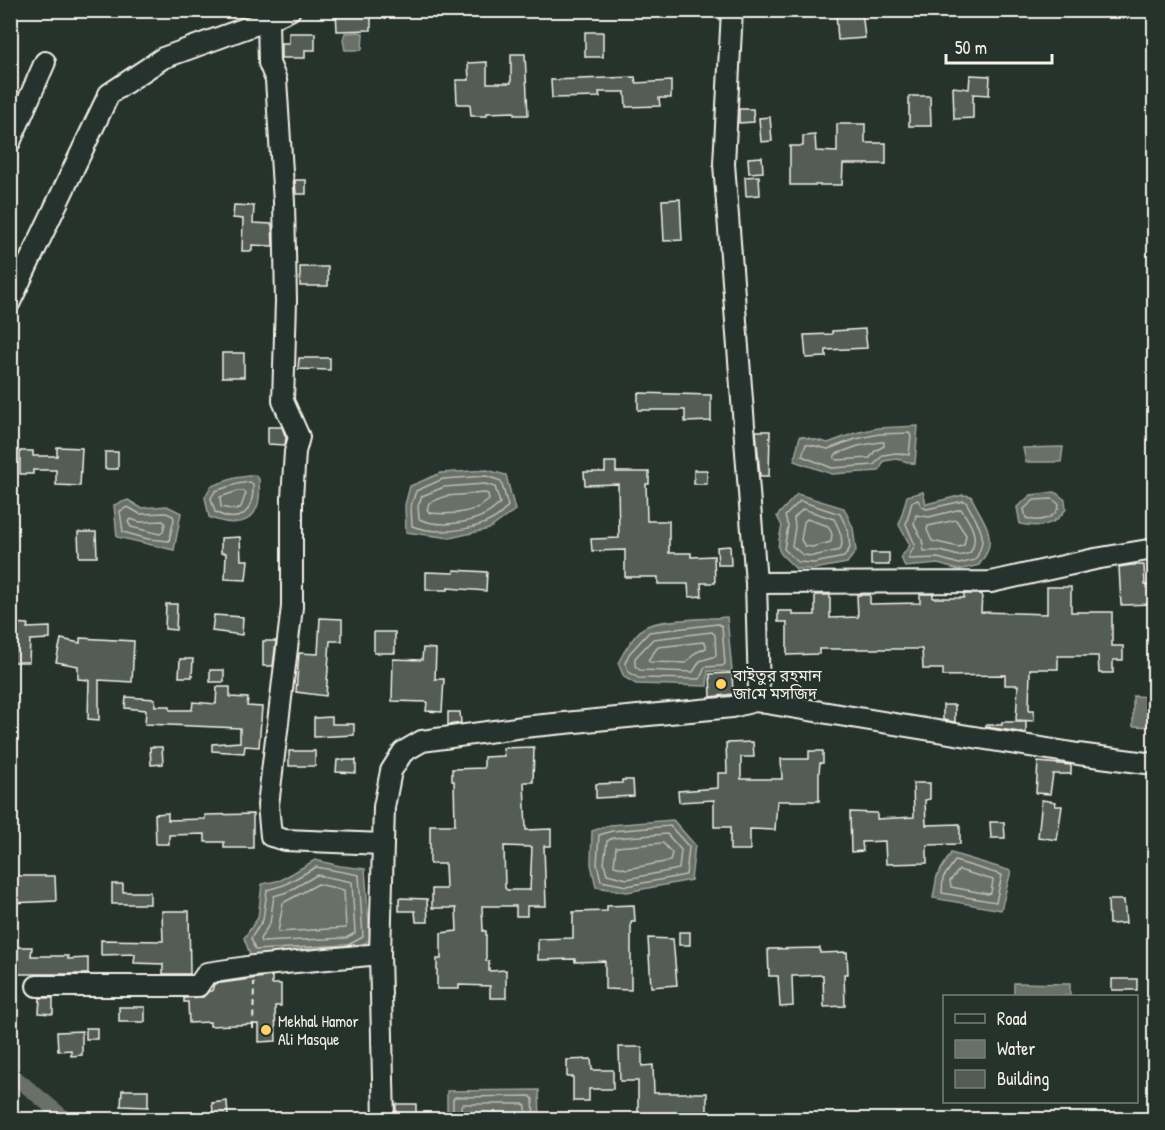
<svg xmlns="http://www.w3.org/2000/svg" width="1165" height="1130" viewBox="0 0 1165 1130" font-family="'Patrick Hand','Noto Sans Bengali',sans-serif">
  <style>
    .water { fill: #676f68; stroke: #9fa39b; stroke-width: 1.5 }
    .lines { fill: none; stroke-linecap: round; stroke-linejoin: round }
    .shore { stroke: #bcbdb5; stroke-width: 1.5 }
    .canal { stroke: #676f68; stroke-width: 15 }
    .building { fill: #525c55; stroke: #f4f1e8; stroke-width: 1.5; fill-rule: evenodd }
    .minor-casing { stroke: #f4f1e8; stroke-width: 24 }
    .path { stroke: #f4f1e8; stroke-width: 2; stroke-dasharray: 6 4.5; stroke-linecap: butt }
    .minor { stroke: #26332d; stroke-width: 20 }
    .poi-dot { fill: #ffd166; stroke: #26332d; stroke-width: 2 }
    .labels { text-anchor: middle; stroke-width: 4.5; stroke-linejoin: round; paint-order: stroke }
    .poi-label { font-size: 16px; fill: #f4f1e8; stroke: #26332d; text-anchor: start }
  </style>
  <rect width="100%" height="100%" fill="#26332d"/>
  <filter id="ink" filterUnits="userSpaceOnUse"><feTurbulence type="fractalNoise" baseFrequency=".0167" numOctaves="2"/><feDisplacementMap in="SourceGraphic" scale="12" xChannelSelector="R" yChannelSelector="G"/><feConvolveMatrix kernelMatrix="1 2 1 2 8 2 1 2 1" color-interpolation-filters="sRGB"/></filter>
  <g filter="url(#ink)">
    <!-- water -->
    <g class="water">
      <path d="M358,32L363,33L362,49L361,50H345L343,40L345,33Z"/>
      <path d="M918,426L915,464L897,459L884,461L879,471L832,474L794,461L800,436L828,443L855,433L878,428Z"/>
      <path d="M1063,447L1061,462H1026L1023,448Z"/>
      <path d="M487,470L506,475L515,510L489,529L450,538L406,532L405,505L410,486L441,473Z"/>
      <path d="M255,475L259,479C259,485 260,493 259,499C255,527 230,526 209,517L205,497L211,486L235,478Z"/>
      <path d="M923,492L926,504L963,495L971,496C978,513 994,529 988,549C987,554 982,560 979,565L959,570L938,564L905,567L901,557L910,545L899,525L907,496Z"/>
      <path d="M1055,492L1065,500L1066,509C1055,526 1040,528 1020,524L1017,507L1031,495Z"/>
      <path d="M797,494L844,508L853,528L856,551L847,563L814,569H796C777,549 775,555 782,526L777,516Z"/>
      <path d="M128,500L141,508L167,506L181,513L174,550L117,537L114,505Z"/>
      <path d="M727,617L732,672L708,671L707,686L636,684L624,677L618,663C623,653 636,631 647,626C662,619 708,619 727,617Z"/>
      <path d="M1133,696L1154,697V727L1133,726Z"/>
      <path d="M673,820L695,845L691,880L627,892L596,887L591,864L592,831L610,825Z"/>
      <path d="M951,853L1011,871L1001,910L933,898L937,876Z"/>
      <path d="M315,860L340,866L365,869L370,940L351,951L251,957L244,938L258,918L262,884L281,880Z"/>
      <path d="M1014,983L1070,984V996H1014Z"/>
      <path d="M539,1090L540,1119H447V1091Z"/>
    </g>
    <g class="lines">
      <!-- shore -->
      <g class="shore">
        <path d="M909,433L911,436L909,455L896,453L883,455L874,465L832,468L802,456L806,444L828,449L856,439L879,434Z"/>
        <path d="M880,442H884V446L875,451L870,458L837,460L834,458L836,454L858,446Z"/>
        <path d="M486,476L501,481L508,506C490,531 439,536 412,526L411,506L416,491L443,479Z"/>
        <path d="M250,482L253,484C254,511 241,526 215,512L211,498L215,491L237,484Z"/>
        <path d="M485,484L495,487L500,503C483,523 442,529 419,519L418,506L422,496L444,487Z"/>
        <path d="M238,491H244L246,493L241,507L236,510L221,507L220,497Z"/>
        <path d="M485,493L488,494L489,500C473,514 450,515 430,513L427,510L429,503L446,496Z"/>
        <path d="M1052,499L1059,504C1057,519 1038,523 1026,518L1024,509L1034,500Z"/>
        <path d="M918,500L922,507L927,509L963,501L966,502C978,525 990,535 975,560L959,564L938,558L909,559V556L915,545L906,524L912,502Z"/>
        <path d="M800,501L840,514L848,530L850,548L844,557L814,563L798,562L784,549L788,526L785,516Z"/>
        <path d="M128,507L140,514L166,513L173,516L174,519L169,541L148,539L123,532L120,511Z"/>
        <path d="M803,509L834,519C839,528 845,541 840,550L813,556L803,555L792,546L795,527L794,518Z"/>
        <path d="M961,509C971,524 980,537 970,553L959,556L940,551H924L922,540L914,524L916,515L929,517Z"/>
        <path d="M130,519L140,522L163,521L165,523L163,532L160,534L131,527L128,522Z"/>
        <path d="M807,519L828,526L832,534L831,542L812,547L805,546L801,540L804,522Z"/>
        <path d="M956,520L966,535L964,545L959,547L932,541L927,530L928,526Z"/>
        <path d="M718,624L722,626L725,664L722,666L705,667L700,679L638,678L629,672L625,663L629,654L649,632Z"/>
        <path d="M712,632L715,635L716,656L700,661L693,672L640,670L635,666V658L653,639Z"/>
        <path d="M703,642L706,644V648L695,653L686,663L650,662L648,660L658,647Z"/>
        <path d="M670,826L689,847L686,875L627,886L601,881L597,864L599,835L612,831Z"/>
        <path d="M667,834L681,850L679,869L627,879L607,874L604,863L607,841L613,838Z"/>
        <path d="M663,843L672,853L670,861L627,869L614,866L616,847Z"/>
        <path d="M955,861L1002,875L996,902L942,893L943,878Z"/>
        <path d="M316,867L359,875L363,937L348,945L255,950L251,938L263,920L267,890L284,885Z"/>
        <path d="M959,870L993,880L991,893L988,894L951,887L950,881Z"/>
        <path d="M317,875L352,882L355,933L346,938L261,942L260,939L270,923L274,896L287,892Z"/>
        <path d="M318,884L344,890L346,928L278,932L283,903Z"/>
        <path d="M453,1120V1099L455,1097L530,1096L533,1099L534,1120"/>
        <path d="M461,1120V1106L463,1104H523L526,1106V1120"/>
      </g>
      <!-- canal -->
      <path class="canal" d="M10,1073L67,1120"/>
    </g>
    <!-- building -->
    <g class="building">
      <path d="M336,10H371V30L337,31Z"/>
      <path d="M862,11L865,38L838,40L836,13Z"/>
      <rect x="585" y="32" width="18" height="25"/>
      <path d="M289,33H315V50H305V58H281V43H289Z"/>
      <path d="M511,54H525L528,115H514V112L487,113V116H471L470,104H457L456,80H469L468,63L487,62V83H511Z"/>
      <path d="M970,75L990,76L989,95L973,94V118L954,119L953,87L969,89Z"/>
      <path d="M635,77L636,83L671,81V98H659L660,106L626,107L625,92H599L600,97L552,98L551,80Z"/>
      <path d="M909,96H930L931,126H909Z"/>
      <path d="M739,109H753L754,122L739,123Z"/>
      <path d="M770,117L772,141L761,142L759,118Z"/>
      <path d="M837,124H865V143H886V164H843L842,185H790V146H803V136L815,135L816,151L837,152Z"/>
      <path d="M762,157L763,172L749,173L748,158Z"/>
      <path d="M759,176L760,195L746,196L745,177Z"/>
      <path d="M295,180H306V194H296Z"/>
      <path d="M680,199L682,240L664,241L662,200Z"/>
      <path d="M234,205L254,206L253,223L272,224L273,246L252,245V251H242L243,219L233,218Z"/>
      <rect x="300" y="267" width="28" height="19"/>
      <path d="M865,329L867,348L826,350V357L806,358L804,335L832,334V331Z"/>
      <rect x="222" y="353" width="22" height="24"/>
      <path d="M299,358H330V370L298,369Z"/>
      <path d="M638,393L711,395V421L685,422V410H638Z"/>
      <path d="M268,427H282L286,438L285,445L268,444Z"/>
      <path d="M756,431H770L769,476H760Z"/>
      <path d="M57,447L82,448L80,486L56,485V470H33V474H20V451H33V456H57Z"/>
      <rect x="105" y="452" width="13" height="17"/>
      <path d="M605,462H616V472H649V484H646L647,521H669V553H691V557L714,556L715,583H701L702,596L689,597L688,584H658V577H625V550L592,551L591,539L619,538L618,484L585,485L584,472H605Z"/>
      <rect x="694" y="470" width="13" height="14"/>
      <path d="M78,532H96L97,557H79Z"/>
      <path d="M240,537L241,560H248L246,580L225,579L226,553H221V538Z"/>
      <path d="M730,546L731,565H718L717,547Z"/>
      <rect x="871" y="553" width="18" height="12"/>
      <path d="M1132,565H1144L1145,585H1155V604L1121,605L1119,567Z"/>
      <path d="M454,570L487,572L486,591L448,588V590H426V572L454,573Z"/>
      <path d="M1047,587H1071V612H1112V646H1123V660H1113V673H1099L1098,656H1058V669H1030L1029,710H1034V721L1016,720L1018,685H1005V675L943,676V669H923L922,649H819V654L787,655V622H778V611H793V615H815V595H830V618L858,617L857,595H870V604L920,603V594H933V598H964V594H982L981,612L1047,614Z"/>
      <path d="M166,604H177L176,630L165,629Z"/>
      <path d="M214,615L243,617L242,635L212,631Z"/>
      <path d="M320,618L342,619V641H330L326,696L296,692L299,653L318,654Z"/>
      <path d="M10,623L28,624L27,628L50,627V639L30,640L29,662H10Z"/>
      <rect x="374" y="632" width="21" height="21"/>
      <path d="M80,638L134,641L132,682L99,680V720L88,719L89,680L78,679V666L56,662L61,639L80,643Z"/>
      <path d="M263,641H276L273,666H263Z"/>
      <path d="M423,648L436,649L435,679H444L442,712L426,711L427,702L392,701L393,659L422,660Z"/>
      <path d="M180,659H193L192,677H179Z"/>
      <rect x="210" y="670" width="14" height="12"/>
      <path d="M732,673L733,694L711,697L710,674Z"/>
      <path d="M217,687H230V697L248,698L247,706L262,707L259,747L245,746L244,753L212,751V744L240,742V728L145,724L146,710L125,708L126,697L155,699V706H170V710H192L193,702L216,704Z"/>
      <path d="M943,705H955V722L943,720Z"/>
      <path d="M448,712H460L461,723L448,725Z"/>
      <path d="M332,717V724H354V735L314,737V718Z"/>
      <path d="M1002,722H1026V733L986,727V725H1002Z"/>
      <path d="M753,742L754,757H741V779H782L781,759H809V751H823V763H820L819,772V801H777L775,830L750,829V850H730V827H714V800L679,802L678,791L718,788V773H727L726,743Z"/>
      <path d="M150,747H162L163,764L151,765Z"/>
      <path d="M534,747L533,782H524L526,830L551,829V846H544L546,906H527V916H516V906H482L483,931H486V961H489V971L506,970V998H490V986L459,985V989H437V959H441V933L457,931L456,908H432V889H446L445,864H430V825H455L454,781H452V769L484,768V757L504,756L503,748ZM504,846L532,847L530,890H507L505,888Z"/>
      <rect x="289" y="751" width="26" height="15"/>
      <path d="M337,760H356V773L336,772Z"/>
      <path d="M1038,762L1071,765V774H1053L1050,794L1036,793Z"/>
      <path d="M622,780H633L634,796L596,798V784L622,783Z"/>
      <path d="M913,783H930V799L925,800L926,825L960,824V844L927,845V863L886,864L885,841L862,842L863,851L851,852L850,812L877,813V819L914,817Z"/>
      <path d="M1042,800L1056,802L1055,806H1062L1057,840L1038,837Z"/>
      <path d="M168,813V820L205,819V815L253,814V848H224V842H205V834L169,835V844H156L155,814Z"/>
      <path d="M990,822H1004L1005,838H991Z"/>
      <path d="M10,876H55L56,901L10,903Z"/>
      <path d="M112,884H123V892H150V904H112Z"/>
      <path d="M399,898L427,899L428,922H416L415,911H399Z"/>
      <path d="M1108,900H1124L1126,923L1109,924Z"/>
      <path d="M634,905L635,922H631V990L605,989V961L575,962V959L538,960V939L573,938V912L607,911V906Z"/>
      <path d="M162,911H189L190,974H163V964L134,963L135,954L101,955V940L163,941Z"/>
      <rect x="679" y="932" width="11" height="13"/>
      <path d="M648,938L673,939L677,985L651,987Z"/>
      <path d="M18,947H32L31,956H68V959L88,958V974H17Z"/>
      <path d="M820,948V953L847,952L848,974H844L845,1006L824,1007L823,975L792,976L793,1006L780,1007L778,976H769L768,949Z"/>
      <path d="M272,976V984H281V1006H275L276,1041L259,1042V1024L210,1026V1022L189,1023L188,1002H184V998L203,997L209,991H212L214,984Z"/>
      <rect x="1112" y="979" width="25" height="11"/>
      <path d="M40,998H53V1014L39,1013Z"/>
      <rect x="119" y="1007" width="26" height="15"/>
      <rect x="86" y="1028" width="11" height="11"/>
      <path d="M82,1031V1055L71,1056V1050L58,1051L57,1032Z"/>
      <path d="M619,1047H642V1066L653,1065L654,1093H707V1119H638V1081H620Z"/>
      <path d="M591,1059L592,1070H613V1089H589V1101H573V1077H567V1060Z"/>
      <path d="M122,1090H148V1107L121,1106Z"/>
      <path d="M227,1101L228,1118L214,1119L212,1103Z"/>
      <rect x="396" y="1104" width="20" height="15"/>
    </g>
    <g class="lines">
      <!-- minor casing -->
      <g class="minor-casing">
        <g id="minor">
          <path d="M290,10L268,20L269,63L276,80L284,202L286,301L283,401L299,437L295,452L292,498V607L268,805L271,836L285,840L383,844"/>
          <path d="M10,142L45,62"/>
          <path d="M10,302L109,94L163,58L268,20"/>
          <path d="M756,583L991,582L1095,559L1154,549"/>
          <path d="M755,701L1078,754L1154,764"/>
          <path d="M37,986H198L207,973L254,966L380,954"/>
          <path d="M384,1120L380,954L384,807L391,771L403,752L422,741L523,727L732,707L755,701L759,691L756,583L724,164L732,10"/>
        </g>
      </g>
      <!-- path -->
      <path class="path" d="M253,1029L254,983"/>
      <!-- minor -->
      <use href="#minor" class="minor"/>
    </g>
  </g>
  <!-- markers -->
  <g class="poi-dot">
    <circle cx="721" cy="684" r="6"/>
    <circle cx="266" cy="1030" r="6"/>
  </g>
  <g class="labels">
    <!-- poi labels -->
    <g class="poi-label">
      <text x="733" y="681">বাইতুর রহমান<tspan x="733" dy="18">জা‌মে মস‌জিদ</tspan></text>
      <text x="278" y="1027">Mekhal Hamor<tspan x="278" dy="18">Ali Masque</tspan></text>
    </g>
  </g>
  <!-- margin -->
  <rect width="1165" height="1130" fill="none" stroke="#26332d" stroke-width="36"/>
  <rect x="18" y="18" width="1129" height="1094" fill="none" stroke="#f4f1e8" stroke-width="2" filter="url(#ink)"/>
  <!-- legend -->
  <rect x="943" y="995" width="195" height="108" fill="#26332d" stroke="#787f78" stroke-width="1.5"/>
  <rect x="955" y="1014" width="30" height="9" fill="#26332d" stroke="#787f78" stroke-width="1.5"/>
  <text x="997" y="1025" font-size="18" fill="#f4f1e8">Road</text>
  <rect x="955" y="1040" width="30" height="18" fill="#676f68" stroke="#787f78" stroke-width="1.5"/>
  <text x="997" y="1055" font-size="18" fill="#f4f1e8">Water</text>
  <rect x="955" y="1070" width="30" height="18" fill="#525c55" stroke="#787f78" stroke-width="1.5"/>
  <text x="997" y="1085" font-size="18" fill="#f4f1e8">Building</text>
  <!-- scale -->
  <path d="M946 54v9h106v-9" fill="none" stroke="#f4f1e8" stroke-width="3"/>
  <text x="955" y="54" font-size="18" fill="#f4f1e8" stroke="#26332d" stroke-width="4.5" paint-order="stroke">50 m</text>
</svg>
